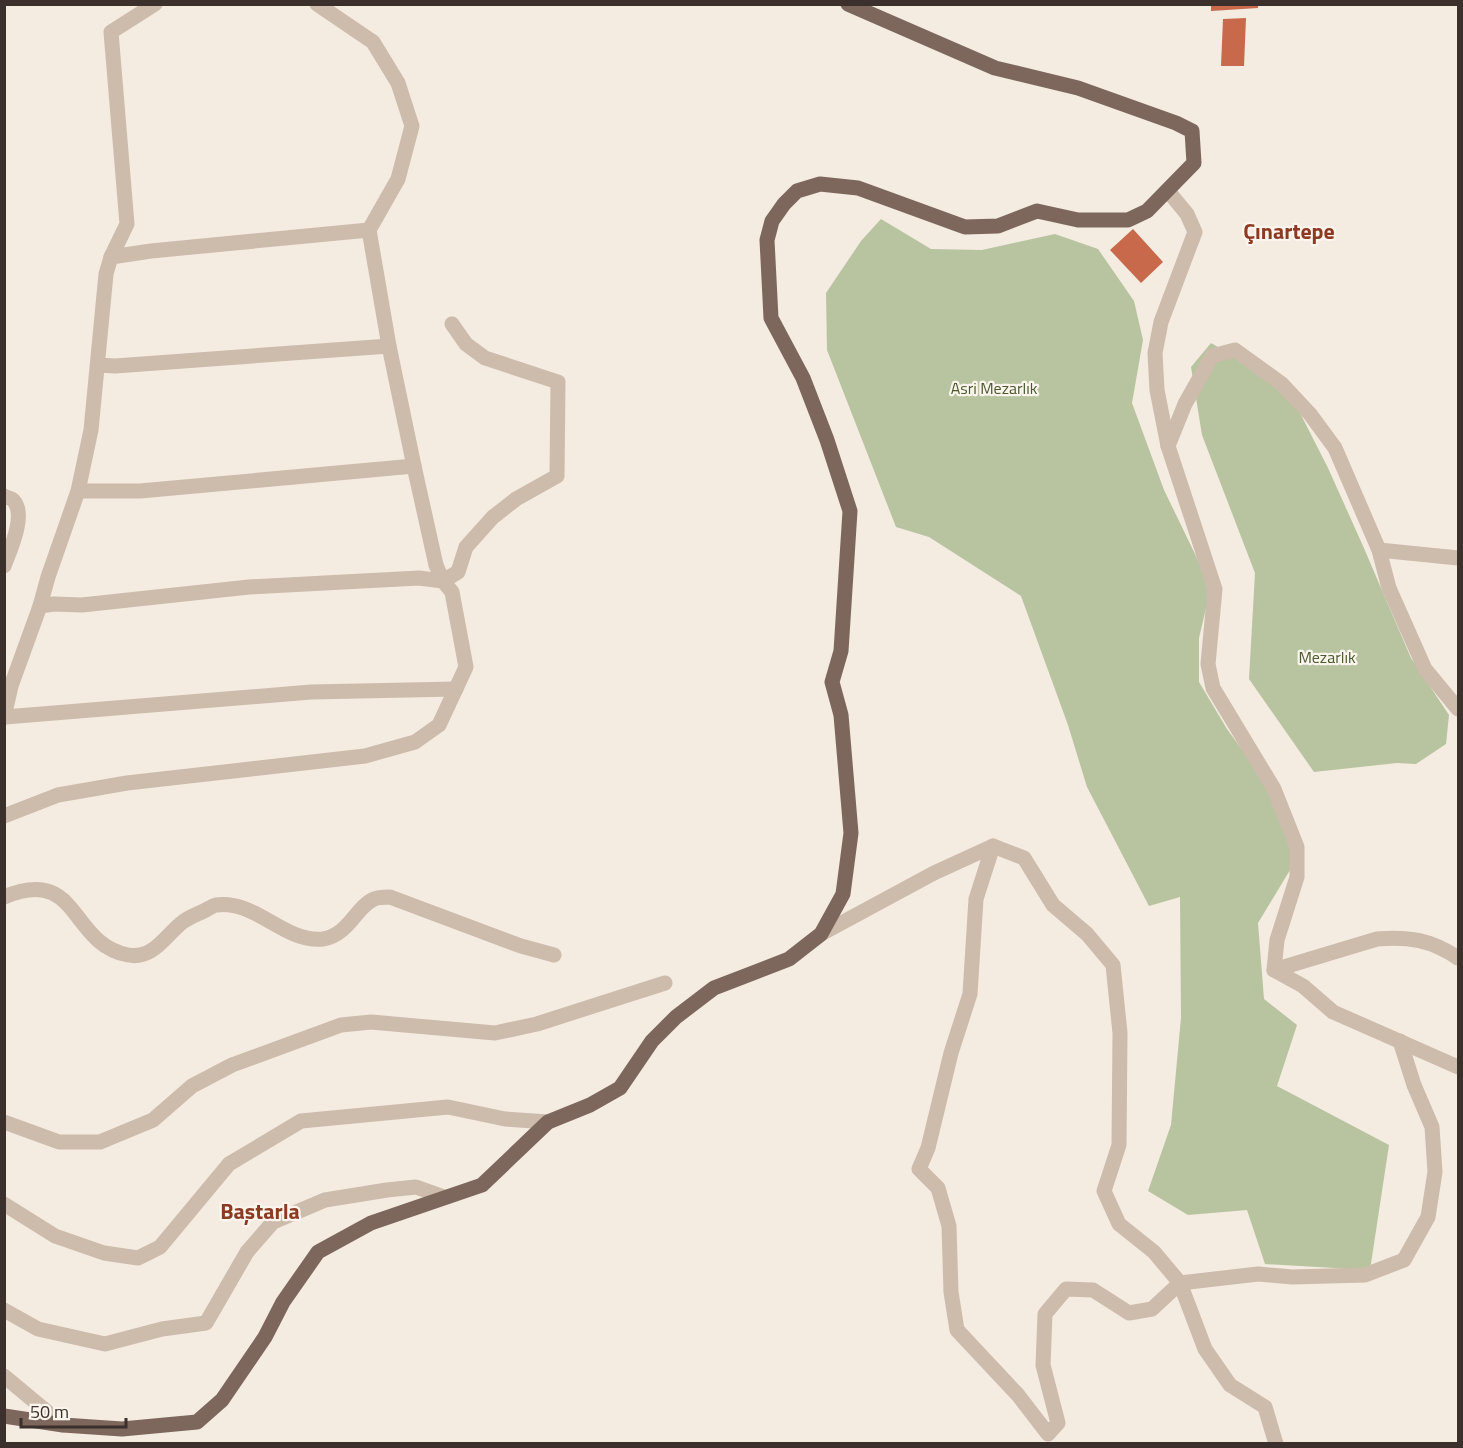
<svg xmlns="http://www.w3.org/2000/svg" width="1463" height="1448" viewBox="0 0 1463 1448" font-family="'Titillium Web',sans-serif">
  <style>
    .green { fill: #b8c4a0 }
    .building { fill: #c8694b }
    .lines { fill: none; stroke-linecap: round; stroke-linejoin: round }
    .minor { stroke: #cdbbac; stroke-width: 15 }
    .major { stroke: #7d675c; stroke-width: 15 }
    .labels { text-anchor: middle; stroke-width: 4.5; stroke-linejoin: round; paint-order: stroke }
    .park-label { font-size: 16px; fill: #4a5a2e; stroke: #fbf5ee }
    .district-label { font-size: 22px; font-weight: bold; fill: #8c3b22; stroke: #fbf5ee }
  </style>
  <rect width="100%" height="100%" fill="#f4ebe1"/>
  <!-- green -->
  <g class="green">
    <path d="M881,219L931,249L982,250L1055,234L1098,249L1134,301L1143,340L1132,403L1164,490L1211,587L1199,638V682L1227,729L1272,791L1290,842V870L1258,923L1264,999L1297,1025L1277,1086L1389,1145L1370,1270L1265,1264L1247,1210L1188,1215L1148,1191L1171,1125L1181,1018L1180,897L1149,906L1087,787L1068,725L1021,596L929,537L896,527L827,350L826,293L861,241Z"/>
    <path d="M1211,343L1253,367L1298,409L1328,468L1363,546L1411,658L1449,715L1446,744L1416,764L1397,763L1314,772L1249,679L1255,573L1202,435L1191,367Z"/>
  </g>
  <!-- building -->
  <g class="building">
    <path d="M1211,4H1258V8L1211,11Z"/>
    <path d="M1246,18L1244,66H1221L1223,19Z"/>
    <path d="M1133,229L1163,262L1141,283L1110,250Z"/>
  </g>
  <g class="lines">
    <!-- minor -->
    <g class="minor">
      <path d="M1168,191L1187,214L1195,232L1161,322L1155,353L1157,390L1168,446L1215,589L1208,664L1213,688L1274,789L1297,847V877L1277,940L1274,970L1303,986L1333,1012L1458,1067"/>
      <path d="M111,257L127,224L111,32L155,4"/>
      <path d="M98,365L115,366L389,346"/>
      <path d="M1168,446L1185,404L1212,356L1235,350L1282,384L1310,414L1335,448L1379,550L1389,588L1425,669L1458,709"/>
      <path d="M78,491H140L414,466"/>
      <path d="M4,496C7,498 11,498 13,500C27,514 10,550 4,566"/>
      <path d="M1379,550L1458,558"/>
      <path d="M40,606L54,604L82,605L249,587L419,578L443,581L458,572L466,547L493,517L516,499L557,476L558,382L485,358L466,344L452,324"/>
      <path d="M4,717L11,686L40,606L48,577L78,491L91,430L106,274L111,257L151,251L369,230"/>
      <path d="M5,717L311,692L456,689"/>
      <path d="M4,816L58,795L127,783L365,756L415,742L439,725L466,667L452,592L443,581L436,565L414,466L389,346L369,230L398,179L412,126L398,83L373,42L317,4"/>
      <path d="M993,846L976,899L970,994L951,1053L928,1148L919,1169L938,1188L949,1226L951,1292L957,1330L1018,1395L1048,1434L1058,1423L1043,1365L1045,1314L1066,1289L1093,1290L1129,1313L1152,1309L1180,1283L1258,1274L1292,1277L1365,1275L1404,1260L1428,1217L1435,1172L1432,1127L1414,1085L1400,1041"/>
      <path d="M4,897C80,865 69,944 128,955C154,960 166,934 184,921C190,917 197,914 204,911C208,909 212,906 216,905C255,899 284,943 323,939C348,935 355,909 372,900C377,897 385,897 390,897L521,946L554,955"/>
      <path d="M821,934L934,873L993,846L1024,858L1053,905L1087,934L1113,965L1120,1033L1119,1145L1104,1191L1119,1224L1154,1252L1180,1283L1205,1349L1230,1385L1265,1407L1276,1444"/>
      <path d="M1274,970L1377,939C1408,936 1432,940 1458,958"/>
      <path d="M4,1122L59,1142H100L153,1120L192,1086L232,1065L341,1025L371,1022L495,1033L537,1024L665,983"/>
      <path d="M4,1204L55,1236L104,1253L138,1258L160,1247L229,1164L301,1121L448,1107L505,1119L548,1122"/>
      <path d="M4,1310L38,1329L105,1344L162,1329L206,1323L247,1252L273,1222L325,1200L387,1190L416,1187L444,1197"/>
      <path d="M4,1376L63,1425"/>
    </g>
    <!-- major -->
    <path class="major" d="M4,1416L63,1425L122,1429L197,1422L222,1400L265,1337L283,1302L318,1252L371,1223L482,1185L548,1122L590,1105L620,1088L652,1041L676,1017L714,988L789,959L821,934L843,894L851,833L841,715L832,682L841,651L850,511L827,440L803,378L771,318L767,240L772,221L784,204L797,191L820,184L858,188L965,227L998,226L1037,211L1078,220H1128L1147,211L1194,163L1192,131L1176,123L1078,88L995,68L848,4"/>
  </g>
  <g class="labels">
    <!-- park labels -->
    <g class="park-label">
      <text x="994" y="394">Asri Mezarlık</text>
      <text x="1327" y="663">Mezarlık</text>
    </g>
    <!-- district labels -->
    <g class="district-label">
      <text x="1289" y="239">Çınartepe</text>
      <text x="260" y="1219">Baştarla</text>
    </g>
  </g>
  <!-- border -->
  <rect width="1463" height="1448" fill="none" stroke="#3b302b" stroke-width="12"/>
  <!-- scale -->
  <path d="M21 1418v9h105v-9" fill="none" stroke="#3b302b" stroke-width="3"/>
  <text x="30" y="1418" font-size="18" fill="#3b302b" stroke="#fbf5ee" stroke-width="4.5" paint-order="stroke">50 m</text>
</svg>
